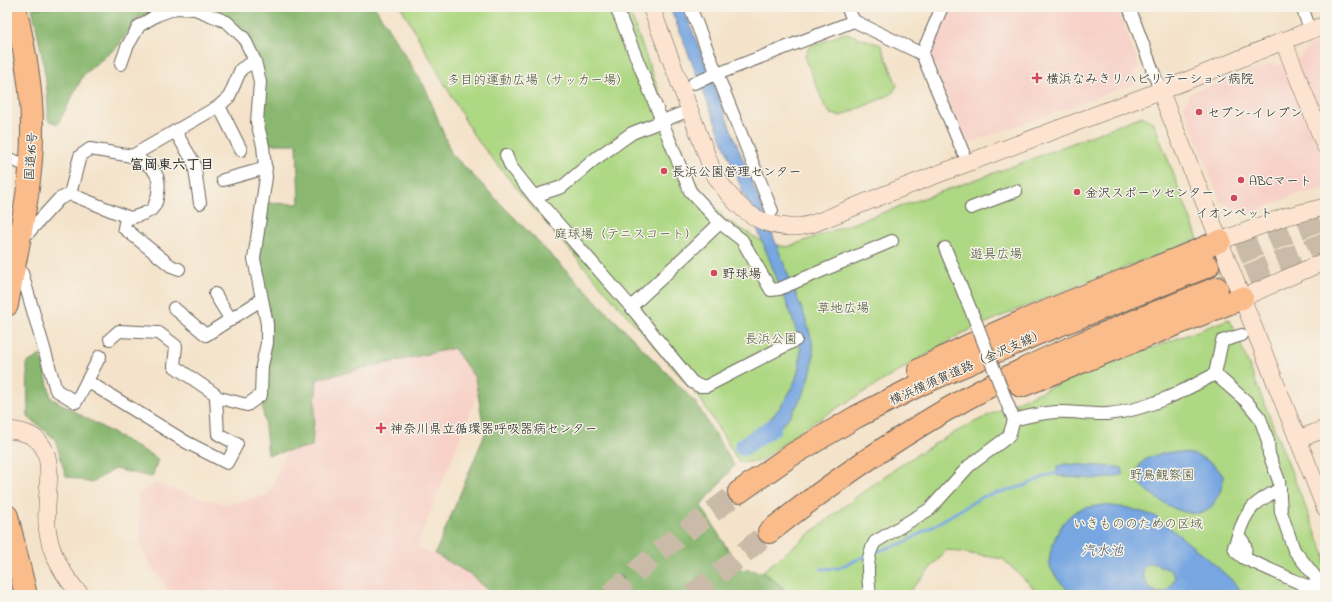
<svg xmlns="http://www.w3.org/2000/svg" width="1332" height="602" viewBox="0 0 1332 602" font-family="'Indie Flower','Klee One',sans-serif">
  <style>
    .built { fill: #f7d1c8 }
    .green { fill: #aed883; stroke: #657a50 }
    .forest { fill: #8ab871; stroke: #536a46 }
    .water { fill: #77a6e1; stroke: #4a617e; fill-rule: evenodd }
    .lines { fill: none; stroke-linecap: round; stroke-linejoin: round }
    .stream { stroke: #77a6e1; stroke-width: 3 }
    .river { stroke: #77a6e1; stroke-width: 18 }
    .highway-tunnel { stroke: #c9bba7; stroke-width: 22; stroke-dasharray: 22 11; stroke-linecap: butt }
    .street-casing { stroke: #686259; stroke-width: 14 }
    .secondary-casing { stroke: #686259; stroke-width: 18 }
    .highway-casing { stroke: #686259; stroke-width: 24 }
    .street { stroke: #fff; stroke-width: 12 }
    .secondary { stroke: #fde4d1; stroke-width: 17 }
    .highway { stroke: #fabc8b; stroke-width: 22 }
    .street-bridge-casing { stroke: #686259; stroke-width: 14; stroke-linecap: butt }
    .street-bridge { stroke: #fff; stroke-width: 12 }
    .poi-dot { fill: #d1495b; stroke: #f7f3e8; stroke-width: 1.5 }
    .labels { text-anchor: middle; stroke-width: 3; stroke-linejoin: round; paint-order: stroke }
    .poi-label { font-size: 13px; fill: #1c1c1c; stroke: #f7f3e8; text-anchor: start }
    .park-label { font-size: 13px; fill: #48543b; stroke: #f7f3e8 }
    .street-label { font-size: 13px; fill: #1c1c1c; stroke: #f7f3e8 }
    .neighbourhood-label { font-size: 14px; font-weight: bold; fill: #1c1c1c; stroke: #f7f3e8 }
    .water-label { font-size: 14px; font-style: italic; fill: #40536b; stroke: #f7f3e8 }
  </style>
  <rect width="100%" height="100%" fill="#f7f3e8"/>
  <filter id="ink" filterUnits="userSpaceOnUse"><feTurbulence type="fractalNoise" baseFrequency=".025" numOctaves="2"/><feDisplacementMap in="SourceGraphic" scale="8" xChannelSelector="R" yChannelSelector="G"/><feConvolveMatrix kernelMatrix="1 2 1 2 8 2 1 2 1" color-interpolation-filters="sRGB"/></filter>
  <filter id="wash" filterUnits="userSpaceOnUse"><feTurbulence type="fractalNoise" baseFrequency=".012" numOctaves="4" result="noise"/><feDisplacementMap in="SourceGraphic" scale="16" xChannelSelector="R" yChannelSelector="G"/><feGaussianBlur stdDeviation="0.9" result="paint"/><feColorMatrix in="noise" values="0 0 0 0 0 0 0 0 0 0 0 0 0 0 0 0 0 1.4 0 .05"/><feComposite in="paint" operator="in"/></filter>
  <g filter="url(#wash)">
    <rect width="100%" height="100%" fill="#f4e3ca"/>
    <!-- built -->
    <g class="built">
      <path d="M951,7H1117L1139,67L1133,73L1136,83L966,144L930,55Z"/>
      <path d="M1325,40V189L1297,194L1249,214L1220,201L1184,106L1190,93L1270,64L1281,65L1302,56L1308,46Z"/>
      <path d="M451,339L495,350L416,548L468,566L496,595H173L155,572L141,548L138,494L155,484L225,505L268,495L321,372Z"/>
    </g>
    <!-- green -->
    <g class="green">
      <path d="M401,7H628L667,114L698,188L725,219L763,242L787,247L1016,165L1142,116L1154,123L1198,239L1009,313L961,334L804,428L759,462H739L701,400L527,201L474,136Z"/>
      <path d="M845,33L881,45L897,85L892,94L841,116L831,114L825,107L805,57L809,47Z"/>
      <path d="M1229,319L1235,330L1325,556V595H1041L1003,559L947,550L906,595H791L763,571C819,527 874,479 936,443C1028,390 1130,357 1229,319Z"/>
      <path d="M620,577L629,595H599Z"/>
    </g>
    <!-- forest -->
    <g class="forest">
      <path d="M168,7L138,18L117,47L84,74L58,124L48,120C49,82 40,44 32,8Z"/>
      <path d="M197,7H375L426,89L451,153L696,403L734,466L701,506L740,569L763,572L790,595H631L620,575L596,595H494L470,574L435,554L485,434L475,378L454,348L317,379L312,446L268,455L262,399L268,368L272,324L257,260L267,203L299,204L297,144H266L260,122L262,83L245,37Z"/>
      <path d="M41,355L51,398L158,459L152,477L114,469L91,483L66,476L55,439L28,417L27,363Z"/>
    </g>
    <!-- water -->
    <g class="water">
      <path d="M670,7H683L806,320C808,328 812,338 813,347C816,376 797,414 774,432C768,437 760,441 753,445L747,434C753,430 762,426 768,421C787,402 803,374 800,347C799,337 794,326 792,317Z"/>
      <path d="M1172,452C1192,452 1212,458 1223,476C1223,485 1221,491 1216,499C1213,505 1208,512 1201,513C1179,517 1148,495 1136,478C1138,456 1153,456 1172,452Z"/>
      <path d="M1064,464L1118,467L1122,468L1123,474C1104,483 1077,477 1057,476V467Z"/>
      <path d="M1103,505L1129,508L1155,516L1212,562L1236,584L1244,595H1072C1065,586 1053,577 1050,565C1047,551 1060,523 1071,515C1079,507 1093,507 1103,505ZM1152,563L1170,570L1175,577L1171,586L1165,592L1159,593L1150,589C1146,583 1140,574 1144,566Z"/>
    </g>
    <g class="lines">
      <!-- stream -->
      <g class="stream">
        <path d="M875,552L906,542L982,497L1024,486L1043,477L1057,473"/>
        <path d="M821,569L838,568L866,556"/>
      </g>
      <!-- river -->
      <path class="river" d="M743,447L772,428"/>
    </g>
  </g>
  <g filter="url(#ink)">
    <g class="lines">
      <!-- highway-tunnel -->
      <g class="highway-tunnel">
        <path d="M1208,266L1325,218"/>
        <path d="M1217,288L1325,243"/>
        <path d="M610,595L666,546L739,492"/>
        <path d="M693,595L769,532"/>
      </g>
      <!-- street casing -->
      <g class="street-casing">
        <g id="street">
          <path d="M616,7L690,191L720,223L742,240L771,290L779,289L892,241"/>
          <path d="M690,7L772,211"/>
          <path d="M1129,7L1160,90"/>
          <path d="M1302,7L1307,21"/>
          <path d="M854,21L922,54L963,152"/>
          <path d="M922,54L942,7"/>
          <path d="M694,83L854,21L847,7"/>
          <path d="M219,106L241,150"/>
          <path d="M175,131L194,163L200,203"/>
          <path d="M506,155L511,167L534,196L562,187L595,159L632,133L680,114"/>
          <path d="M7,158L31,167"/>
          <path d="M223,180L266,168"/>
          <path d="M70,194L80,156L90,149L132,156"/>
          <path d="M534,196L631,307L692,382L699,386H707L796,340"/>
          <path d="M971,208L1016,191"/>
          <path d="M126,217L124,228L171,266L179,269"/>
          <path d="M21,233H28L59,199L70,194L130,218C137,216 145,214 151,210C156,205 157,200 158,193C162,171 149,165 132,156L219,106L229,97L241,69L255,61"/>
          <path d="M945,248L977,325"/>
          <path d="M13,269L22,273L56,390L76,402L100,356"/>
          <path d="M215,294L231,320"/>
          <path d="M631,307L720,223"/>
          <path d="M174,308L206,335L261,300"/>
          <path d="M110,339L119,331L159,333L176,346L174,366L215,394L216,397L247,405L261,395L262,366L267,343V324L254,259L266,177L263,146L257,122L260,82L255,61L244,38L227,22L195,9L176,8L157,15L139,26L127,47L121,64"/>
          <path d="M1215,374L1222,341L1242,335"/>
          <path d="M87,381L186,442L227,463L237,444L218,434L216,397"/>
          <path d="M1014,420C1028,416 1041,413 1056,412C1073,411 1090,415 1107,414C1145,411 1182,392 1215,374L1246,401L1260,418L1268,441L1269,454L1279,481L1281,512L1294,550L1325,589"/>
          <path d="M1280,489C1255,502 1246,509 1238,536C1246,543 1247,548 1244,558L1302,584L1325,592"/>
          <path d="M1238,536L1234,547L1236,552L1244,558"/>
          <path d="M870,595C868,577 865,558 875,542L930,509L969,466L1009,436L1014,420L1007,403"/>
        </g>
      </g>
      <!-- secondary casing -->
      <g class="secondary-casing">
        <g id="secondary">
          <path d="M651,7L713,172C731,201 752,225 789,227C809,228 829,217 847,210C873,199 899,189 925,179C1009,147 1094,116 1178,84C1227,65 1275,43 1325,25"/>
          <path d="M1283,40L1325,146"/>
          <path d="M1160,90L1325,508"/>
          <path d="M1220,241L1284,217L1325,207"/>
          <path d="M1242,298L1325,261"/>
          <path d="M7,430C71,433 40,494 48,533C52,558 64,577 81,595"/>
          <path d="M1298,439L1325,429"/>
        </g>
      </g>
      <!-- highway casing -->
      <g class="highway-casing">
        <g id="highway">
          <path d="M7,305C17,246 33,187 32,127C32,86 24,47 15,7"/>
          <path d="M919,370C1016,319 1120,284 1220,241"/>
          <path d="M1021,386L1242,298"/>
          <path d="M739,492L790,456L856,417L921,384L1039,333L1208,266"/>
          <path d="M7,516L26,595"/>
          <path d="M769,532C839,477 910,427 990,386C1063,348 1141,319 1217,288"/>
        </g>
      </g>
      <!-- street -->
      <use href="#street" class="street"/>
      <!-- secondary -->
      <use href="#secondary" class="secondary"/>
      <!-- highway -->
      <use href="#highway" class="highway"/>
      <!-- street-bridge casing -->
      <g class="street-bridge-casing">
        <path id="street-bridge" d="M977,325L1007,403"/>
      </g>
      <!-- street-bridge -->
      <use href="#street-bridge" class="street-bridge"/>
    </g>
  </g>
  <!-- markers -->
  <g class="poi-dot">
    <path d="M1035 72h4v4h4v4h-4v4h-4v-4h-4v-4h4z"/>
    <circle cx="1199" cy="112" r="4"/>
    <circle cx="664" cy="171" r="4"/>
    <circle cx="1241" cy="180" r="4"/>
    <circle cx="1077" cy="192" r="4"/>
    <circle cx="1234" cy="198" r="4"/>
    <circle cx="714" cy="273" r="4"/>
    <path d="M379 422h4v4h4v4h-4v4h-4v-4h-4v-4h4z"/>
  </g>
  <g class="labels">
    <!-- poi labels -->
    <g class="poi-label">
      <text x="1046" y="83">横浜なみきリハビリテーション病院</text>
      <text x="1207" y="117">セブン-イレブン</text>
      <text x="672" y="176">長浜公園管理センター</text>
      <text x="1249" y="185">ABCマート</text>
      <text x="1085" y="197">金沢スポーツセンター</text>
      <text x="1234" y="217" text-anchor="middle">イオンペット</text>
      <text x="722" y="278">野球場</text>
      <text x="390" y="433">神奈川県立循環器呼吸器病センター</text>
    </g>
    <!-- park labels -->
    <g class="park-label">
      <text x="538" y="84">多目的運動広場（サッカー場）</text>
      <text x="626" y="238">庭球場（テニスコート）</text>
      <text x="996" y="258">遊具広場</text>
      <text x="843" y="312">草地広場</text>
      <text x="771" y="343">長浜公園</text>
      <text x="1162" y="479">野鳥観察園</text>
      <text x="1138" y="528">いきもののための区域</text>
    </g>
    <!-- street labels -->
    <g class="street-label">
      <text transform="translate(30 156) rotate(-86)" y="5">国道16号</text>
      <text transform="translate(967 366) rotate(-24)" y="5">横浜横須賀道路（金沢支線）</text>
    </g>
    <!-- neighbourhood labels -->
    <g class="neighbourhood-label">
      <text x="172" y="169">富岡東六丁目</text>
    </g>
    <!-- water labels -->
    <g class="water-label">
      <text x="1102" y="555">汽水池</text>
    </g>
  </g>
  <!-- margin -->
  <rect width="1332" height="602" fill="none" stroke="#f7f3e8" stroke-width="24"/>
</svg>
